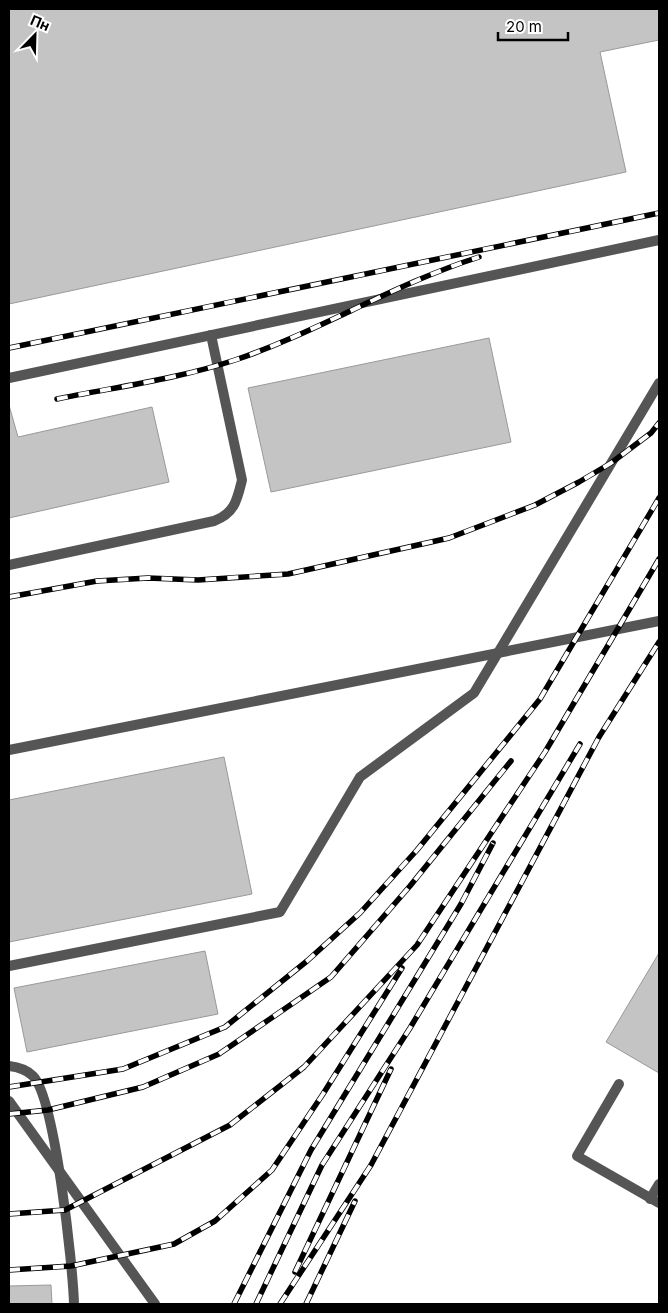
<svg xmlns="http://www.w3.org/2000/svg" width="668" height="1313" viewBox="0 0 668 1313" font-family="Inter,sans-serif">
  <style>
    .building { fill: #c4c4c4; stroke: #999 }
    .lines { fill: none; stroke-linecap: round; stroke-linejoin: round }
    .service { stroke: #555; stroke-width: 10 }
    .rail-casing { stroke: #000; stroke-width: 5.5 }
    .rail { stroke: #fff; stroke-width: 4; stroke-dasharray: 11; stroke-linecap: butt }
  </style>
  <rect width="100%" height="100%" fill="#fff"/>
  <!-- building -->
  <g class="building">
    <path d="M9,9H659V40L600,52L626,172L9,304Z"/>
    <path d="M489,338L511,442L271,492L248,388Z"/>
    <path d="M9,405L18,437L152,407L169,482L9,518Z"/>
    <path d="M224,757L252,894L9,942V800Z"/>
    <path d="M205,951L218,1014L27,1052L14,988Z"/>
    <path d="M659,953V1073L606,1042Z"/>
    <path d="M51,1285L52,1304H9V1286Z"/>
  </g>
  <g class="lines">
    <!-- service -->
    <g class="service">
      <path d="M9,378L659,240"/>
      <path d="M9,565L214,521C235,513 237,500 242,480L211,335"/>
      <path d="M9,750L659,621"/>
      <path d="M9,966L280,912L360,777L474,693L659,383"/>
      <path d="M9,1066C18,1067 26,1069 33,1076C55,1098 73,1267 74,1304"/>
      <path d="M619,1084L577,1156L659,1203"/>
      <path d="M9,1101L155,1304"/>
      <path d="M650,1199L659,1184"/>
    </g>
    <!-- rail casing -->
    <g class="rail-casing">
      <g id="rail">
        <path d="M9,348L659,213"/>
        <path d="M57,399C116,387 178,379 235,360C318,332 394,284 479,257"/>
        <path d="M9,597L97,581L148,578L198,580L288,574L449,538L535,505L579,482L611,463L651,433L659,423"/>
        <path d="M9,1087L123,1069L225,1027L307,961L360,913L417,850L540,699L659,498"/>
        <path d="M9,1114L48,1110L143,1087L219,1054L331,977L410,886L511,761"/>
        <path d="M9,1214L65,1210L230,1125L304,1067L417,945L545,752L659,559"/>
        <path d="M9,1270L71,1266L174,1244L215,1221L272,1170L323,1094L402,968"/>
        <path d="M295,1272L391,1069"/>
        <path d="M234,1304L311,1150L461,904L493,843"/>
        <path d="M256,1304L322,1165L410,1028L580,744"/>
        <path d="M280,1304L371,1165L599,737L659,642"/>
        <path d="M306,1304L355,1201"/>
      </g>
    </g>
    <!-- rail -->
    <use href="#rail" class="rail"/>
  </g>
  <!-- border -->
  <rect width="668" height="1313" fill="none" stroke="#000000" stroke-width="20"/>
  <!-- north arrow -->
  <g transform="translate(35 35) rotate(23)" stroke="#ffffff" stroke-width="4" paint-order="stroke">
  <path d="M0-4L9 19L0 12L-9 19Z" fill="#000000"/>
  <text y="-8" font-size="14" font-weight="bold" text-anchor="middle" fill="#000000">Пн</text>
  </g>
  <!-- scale -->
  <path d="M498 32v8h70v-8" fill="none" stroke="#000000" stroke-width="2.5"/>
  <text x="506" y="32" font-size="15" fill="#000000" stroke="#ffffff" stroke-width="4" paint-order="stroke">20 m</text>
</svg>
